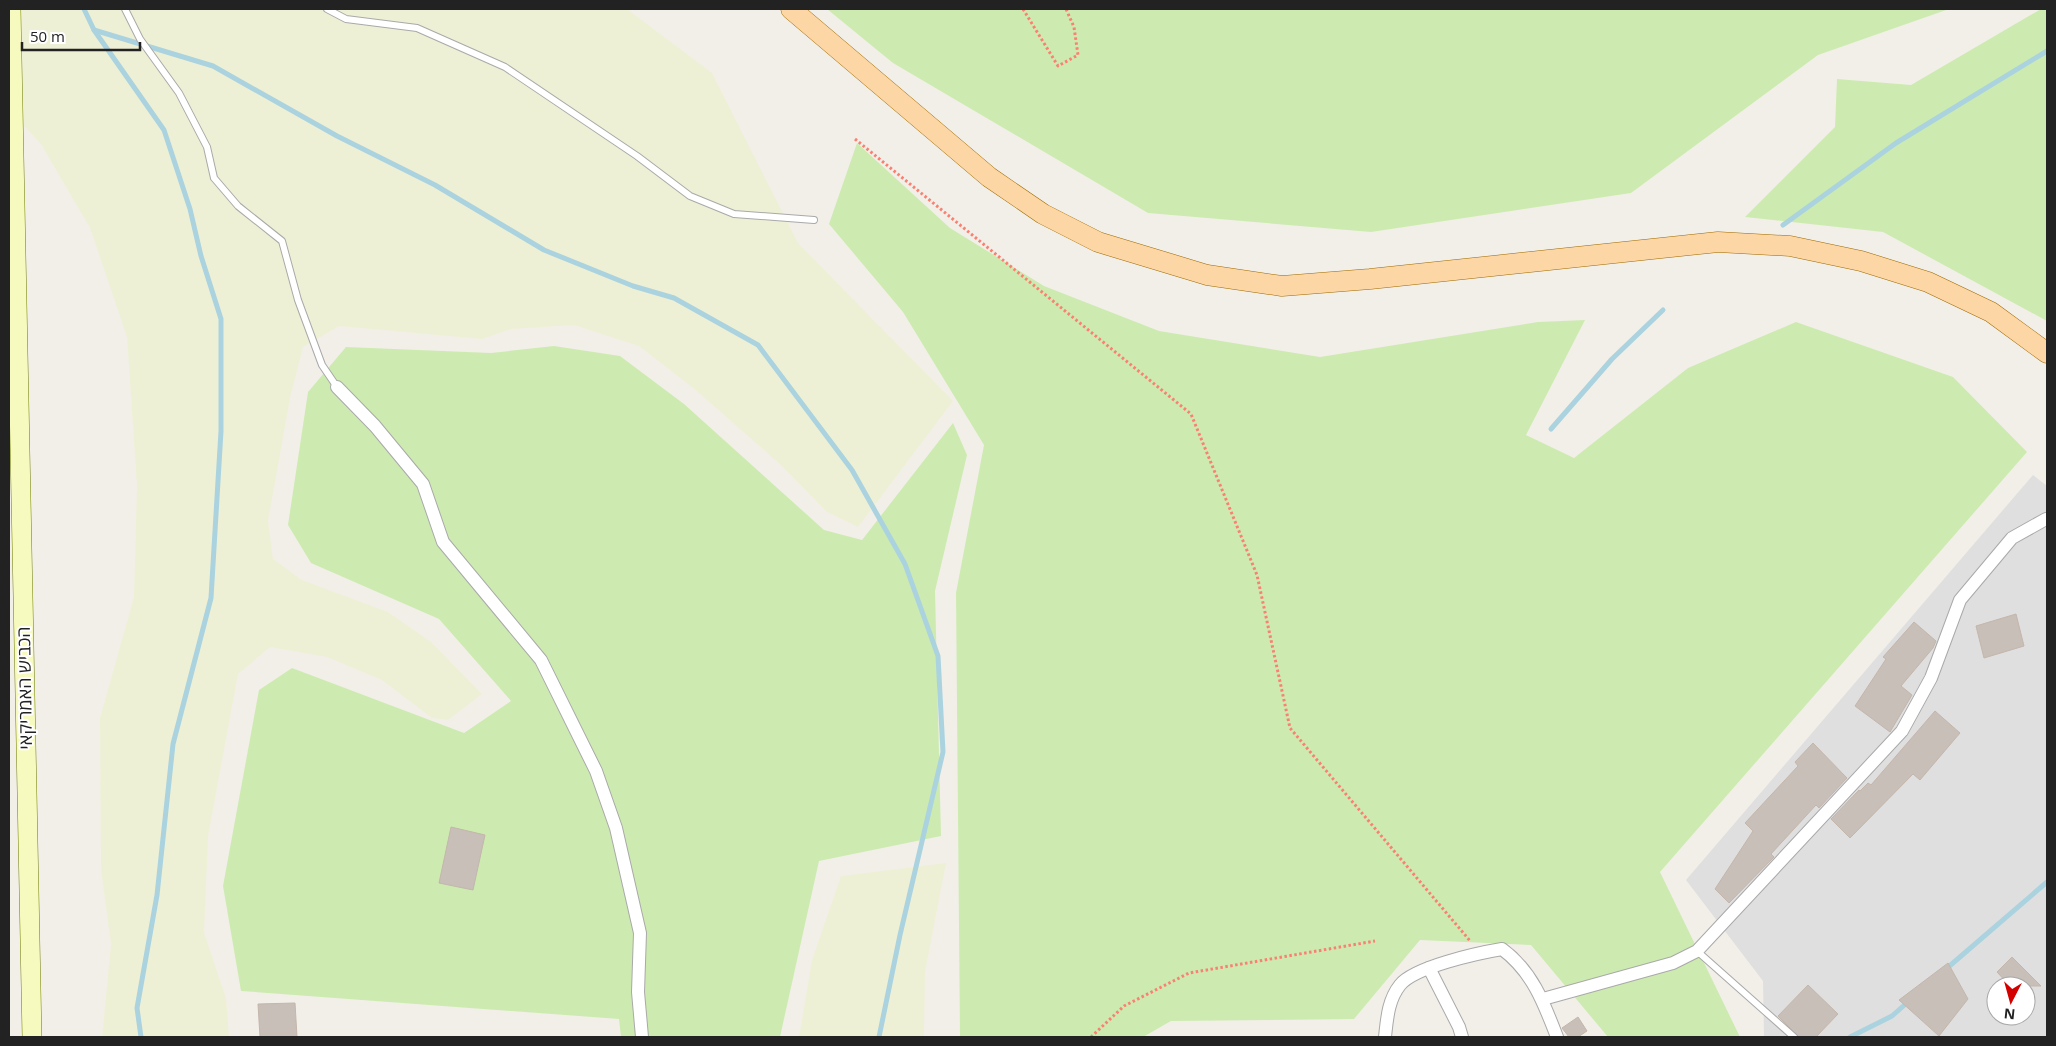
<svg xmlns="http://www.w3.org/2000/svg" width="2056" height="1046" viewBox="0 0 2056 1046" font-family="'Open Sans','Noto Sans Hebrew',sans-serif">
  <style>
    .residential { fill: #e0dfdf; fill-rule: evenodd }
    .farmland { fill: #eef0d5 }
    .grass { fill: #cdebb0 }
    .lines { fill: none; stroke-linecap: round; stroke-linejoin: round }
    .stream { stroke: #aad3df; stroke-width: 5 }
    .building { fill: #c7bfb8; stroke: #c4b6ab }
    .lane-casing { stroke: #a9a9a9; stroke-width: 8 }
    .street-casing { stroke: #a9a9a9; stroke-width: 14 }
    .secondary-casing { stroke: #707d05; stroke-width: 20 }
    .primary-casing { stroke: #a06b00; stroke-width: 21 }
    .path { stroke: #fa8072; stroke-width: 3; stroke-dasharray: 2.5 2.5; stroke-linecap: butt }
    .lane { stroke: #fff; stroke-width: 6 }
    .street { stroke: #fff; stroke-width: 12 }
    .secondary { stroke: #f7fabf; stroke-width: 19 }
    .primary { stroke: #fcd6a4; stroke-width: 20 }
    .labels { text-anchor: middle; stroke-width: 4; stroke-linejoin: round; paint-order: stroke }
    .street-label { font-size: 18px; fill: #222; stroke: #fff }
  </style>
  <rect width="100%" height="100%" fill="#f2efe9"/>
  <!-- residential -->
  <path class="residential" d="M2033,475L2047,486V1037H1764L1763,981L1686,880ZM1996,986H2026V1016H1996Z"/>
  <!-- farmland -->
  <g class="farmland">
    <path d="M9,9H627L712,73L798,243L953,401L858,527L827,512L781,465L692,387L639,346L574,325L511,329L482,339L339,326L303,347L290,398L268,521L273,559L302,580L388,612L431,642L482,694L448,720L432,718L382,680L327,657L270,647L238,674L208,836L204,932L226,998L229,1037H102L111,944L101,870L100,718L134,597L137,486L127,337L90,228L41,144L9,110Z"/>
    <path d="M946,863L925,972L924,1037H799L812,960L841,876Z"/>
  </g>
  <!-- grass -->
  <g class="grass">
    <path d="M827,9H1949L1818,55L1631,193L1371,232L1148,213L893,63Z"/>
    <path d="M2041,9H2047V321L1883,232L1745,217L1835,127L1837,79L1911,85Z"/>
    <path d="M857,143L950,228L1044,286L1159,331L1320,357L1538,322L1585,320L1526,435L1574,458L1688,368L1796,322L1953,377L2027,452L1660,872L1740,1037H1608L1531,945L1420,940L1354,1019L1171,1021L1143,1037H960L956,593L984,445L903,312L829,224Z"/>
    <path d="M554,346L620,356L684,404L824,530L862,540L953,423L967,455L935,591L941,836L819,861L780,1037H621L619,1019L241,991L223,886L259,690L292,668L464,733L511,701L439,619L311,563L288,525L308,392L346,347L491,353Z"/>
  </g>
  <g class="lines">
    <!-- stream -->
    <g class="stream">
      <path d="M84,9L94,30L164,130L190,209L201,256L221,319V431L211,598L173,744L157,895L137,1008L141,1037"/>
      <path d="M94,30L213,66L337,136L435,185L544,250L633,286L674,298L758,345L852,470L905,564L938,656L943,752L900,935L879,1037"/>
      <path d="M1783,225L1896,143L2047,51"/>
      <path d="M1551,429L1612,359L1663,310"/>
      <path d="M1946,969L2047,882"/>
      <path d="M1850,1037L1892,1016L1909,1001"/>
    </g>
  </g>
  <!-- building -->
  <g class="building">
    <path d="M2016,614L2024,646L1984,658L1976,626Z"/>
    <path d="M1914,622L1936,641L1933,648L1901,686L1912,695L1890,732L1855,706L1886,659L1883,657Z"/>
    <path d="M1935,711L1960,733L1920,780L1913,774L1850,838L1831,819L1859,790L1860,791L1868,783L1871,785Z"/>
    <path d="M1813,743L1847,778L1819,808L1816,805L1771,854L1774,857L1729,903L1715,889L1753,831L1745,823L1798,766L1795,762Z"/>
    <path d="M451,827L485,835L473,890L439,883Z"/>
    <path d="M2012,957L2041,986H2010L1997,972Z"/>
    <path d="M1948,963L1968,999L1939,1036L1899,1000Z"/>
    <path d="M1808,985L1838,1014L1816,1037H1799L1778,1016Z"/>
    <path d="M295,1003L297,1037H260L258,1004Z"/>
    <path d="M1578,1017L1587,1031L1578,1037H1569L1562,1028Z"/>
  </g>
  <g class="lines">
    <!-- lane casing -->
    <g class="lane-casing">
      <g id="lane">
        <path d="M125,9L140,39L179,93L207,147L214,178L238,206L282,241L298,300L322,365L337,387"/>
        <path d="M327,9L346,19L417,28L505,67L637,156L690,196L734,214L814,220"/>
        <path d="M1697,951L1794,1037"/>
      </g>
    </g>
    <!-- street casing -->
    <g class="street-casing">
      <g id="street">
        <path d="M337,387L375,426L423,484L443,542L541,660L596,771L616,828L640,933L638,992L642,1037"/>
        <path d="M1429,968L1459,1027L1462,1037"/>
        <path d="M1543,999L1673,963L1697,951L1902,731L1931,678L1960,600L2012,538L2046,519"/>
        <path d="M1385,1037C1387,1019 1388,1000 1400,985C1414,967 1478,953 1502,949C1532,971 1544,1003 1557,1037"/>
      </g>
    </g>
    <!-- secondary casing -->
    <g class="secondary-casing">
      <path id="secondary" d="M11,9L32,1037"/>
    </g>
    <!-- primary casing -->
    <g class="primary-casing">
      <path id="primary" d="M791,9L989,177L1043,214L1098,242L1207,275L1282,286L1370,279L1718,242L1790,246L1861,261L1928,282L1991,312L2047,353"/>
    </g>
    <!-- path -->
    <g class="path">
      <path d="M1023,9L1058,66L1078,55L1074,27L1066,9"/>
      <path d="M855,139L1191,414L1257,575L1290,728L1471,942"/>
      <path d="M1091,1037L1124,1006L1189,973L1375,941"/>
    </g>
    <!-- lane -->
    <use href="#lane" class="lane"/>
    <!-- street -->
    <use href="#street" class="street"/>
    <!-- secondary -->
    <use href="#secondary" class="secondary"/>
    <!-- primary -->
    <use href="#primary" class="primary"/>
  </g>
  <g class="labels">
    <!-- street labels -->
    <g class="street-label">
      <text transform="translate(25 688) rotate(-91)" y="6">הכביש האמריקאי</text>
    </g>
  </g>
  <!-- border -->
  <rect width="2056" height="1046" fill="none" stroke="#222222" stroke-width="20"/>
  <!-- north arrow -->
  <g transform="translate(2011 1001) rotate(186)"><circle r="24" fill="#ffffff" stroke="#a7a7a7"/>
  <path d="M0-4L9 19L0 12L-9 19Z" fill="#d40000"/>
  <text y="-8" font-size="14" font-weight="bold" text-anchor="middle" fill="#222222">N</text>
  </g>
  <!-- scale -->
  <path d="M22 42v8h118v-8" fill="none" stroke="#222222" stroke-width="2.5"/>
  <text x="30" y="42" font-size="15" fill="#222222" stroke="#ffffff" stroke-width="4" paint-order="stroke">50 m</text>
</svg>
